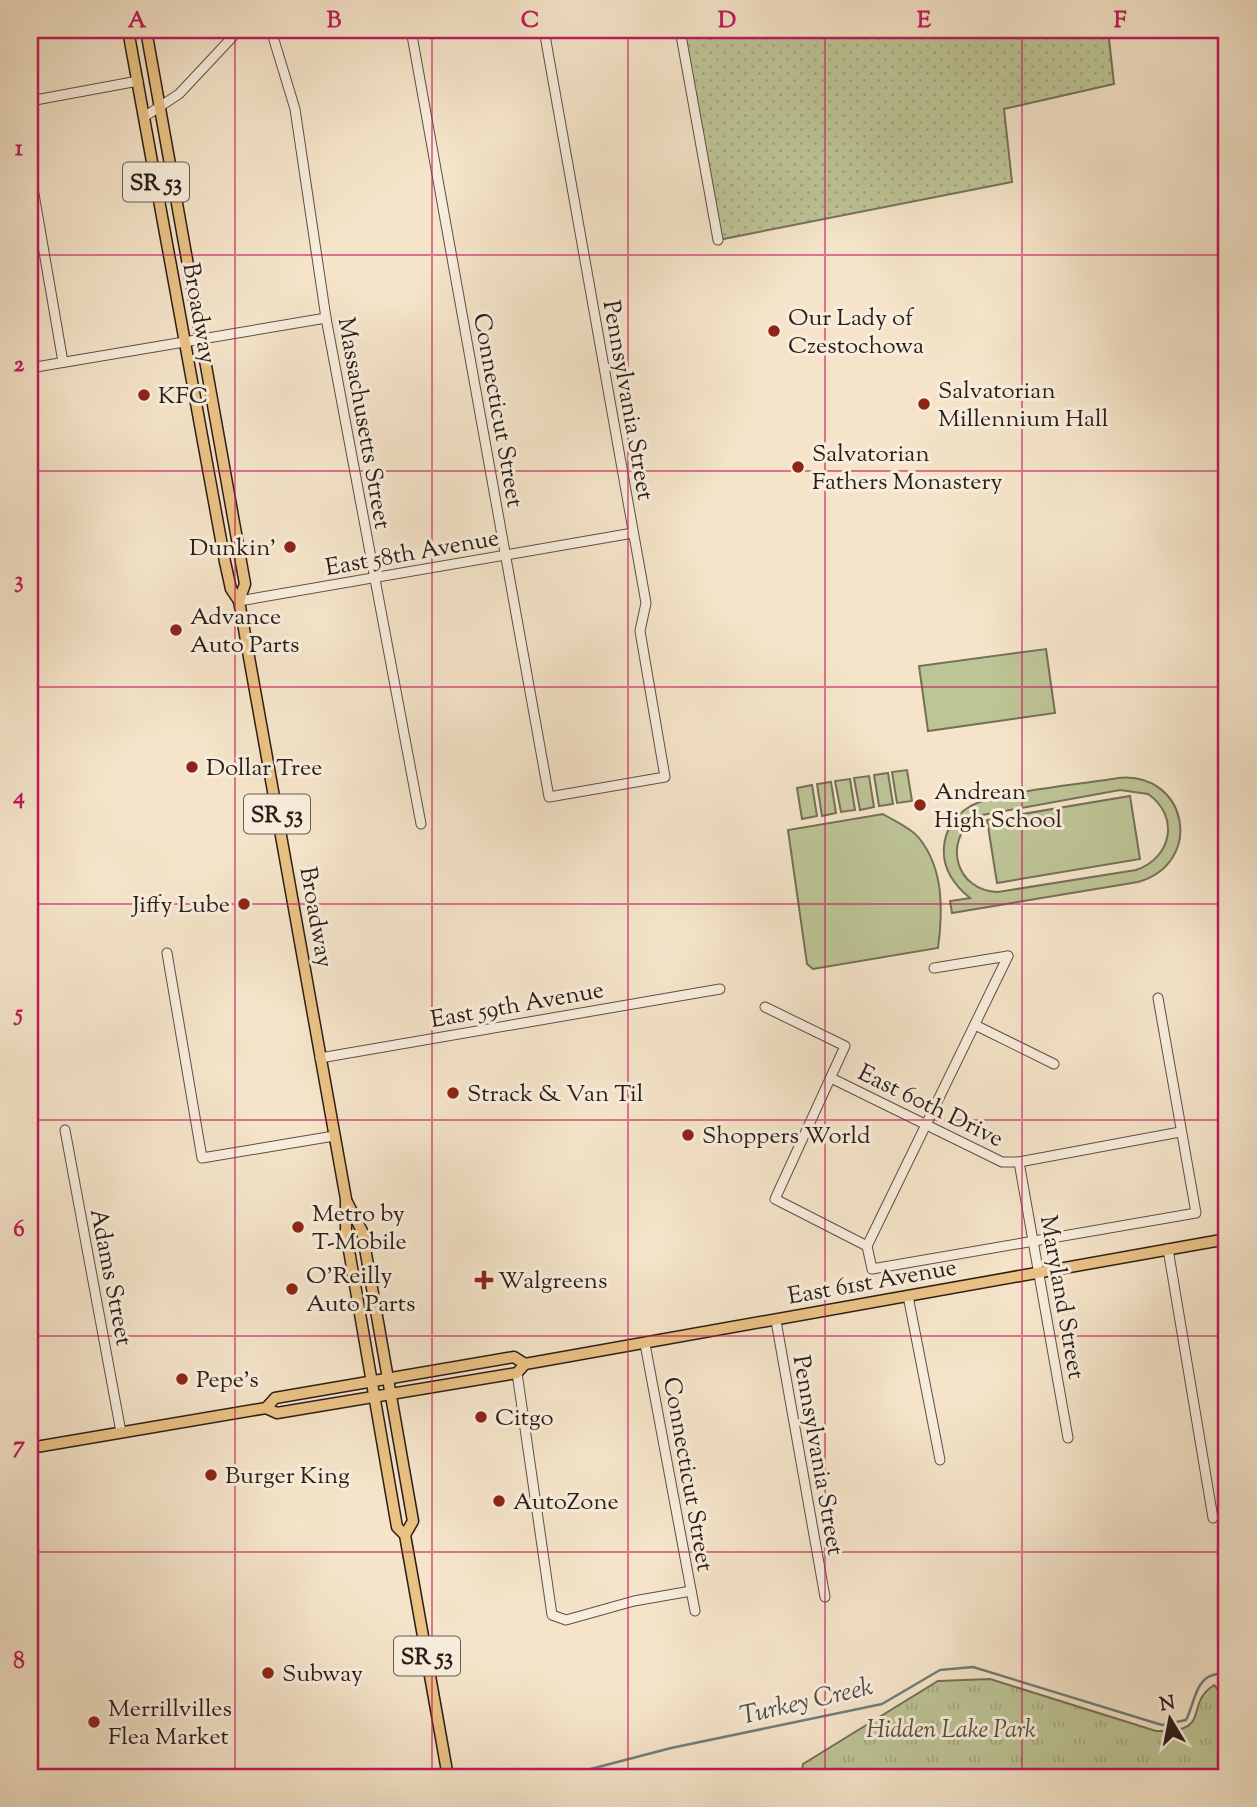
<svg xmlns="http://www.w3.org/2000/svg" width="1257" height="1807" viewBox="0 0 1257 1807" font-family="'Sorts Mill Goudy',serif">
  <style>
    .grass { fill: url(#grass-dots); stroke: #747158; stroke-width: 2 }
    .park { fill: url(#park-tufts); stroke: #747158; stroke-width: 2 }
    .pitch { fill: #bdc496; stroke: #747158; stroke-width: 2; fill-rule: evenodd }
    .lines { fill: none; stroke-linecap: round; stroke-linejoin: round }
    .stream { stroke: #6f7e7a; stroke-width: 2.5 }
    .minor-casing { stroke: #5d5045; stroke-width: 11 }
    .major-casing { stroke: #2a1e19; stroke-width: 13 }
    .minor { stroke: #f8eddc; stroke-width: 9 }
    .major { stroke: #eac284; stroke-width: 10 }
    .grid { fill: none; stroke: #c2185b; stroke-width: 2; stroke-opacity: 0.55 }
    .poi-dot { fill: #8f2418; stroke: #f8eddc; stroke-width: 2.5 }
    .labels { text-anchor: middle; stroke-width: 6; stroke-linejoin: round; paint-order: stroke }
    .shield { fill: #f8eddc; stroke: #685c54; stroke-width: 2 }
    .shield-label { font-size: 23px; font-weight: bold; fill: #2a1e19 }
    .street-label { font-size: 24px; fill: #2a1e19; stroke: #f8eddc }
    .poi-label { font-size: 24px; fill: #2a1e19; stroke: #f8eddc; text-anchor: start }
    .park-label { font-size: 24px; font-style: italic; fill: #56503e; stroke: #f8eddc }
    .water-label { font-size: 26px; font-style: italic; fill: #4c4e4a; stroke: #f8eddc }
    .neatline { fill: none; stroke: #c2185b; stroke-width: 2.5 }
    .grid-label { font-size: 23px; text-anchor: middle; font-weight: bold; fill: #c2185b }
  </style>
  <defs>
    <pattern id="grass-dots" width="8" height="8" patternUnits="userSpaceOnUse" patternTransform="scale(1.75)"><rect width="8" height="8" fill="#bdc496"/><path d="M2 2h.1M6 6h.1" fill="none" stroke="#a3a881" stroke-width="1.8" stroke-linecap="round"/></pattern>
    <pattern id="park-tufts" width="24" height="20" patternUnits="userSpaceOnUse" patternTransform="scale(1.75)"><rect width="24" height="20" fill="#bdc496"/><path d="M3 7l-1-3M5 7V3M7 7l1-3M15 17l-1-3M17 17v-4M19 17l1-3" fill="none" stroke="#a3a881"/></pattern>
  </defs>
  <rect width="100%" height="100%" fill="#f5e4c9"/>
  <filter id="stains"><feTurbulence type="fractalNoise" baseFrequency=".00286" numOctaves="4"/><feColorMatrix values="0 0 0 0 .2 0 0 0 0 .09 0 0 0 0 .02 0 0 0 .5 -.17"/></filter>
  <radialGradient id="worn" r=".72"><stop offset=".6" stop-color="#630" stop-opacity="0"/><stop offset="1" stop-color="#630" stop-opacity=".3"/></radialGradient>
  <!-- grass -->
  <path class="grass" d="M680,30H1108L1114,84L1004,109L1012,182L718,240Z"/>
  <!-- park -->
  <path class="park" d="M990,1679L1156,1731C1214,1733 1183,1705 1214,1685L1227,1700V1777H801L803,1764L938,1681Z"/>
  <!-- pitch -->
  <g class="pitch">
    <path d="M1046,649L1055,713L928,731L919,666Z"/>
    <path d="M907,770L912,801L897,803L892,772Z"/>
    <path d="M888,773L893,804L879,806L874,775Z"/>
    <path d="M869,776L874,807L860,810L854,778Z"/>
    <path d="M1118,778C1188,771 1205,863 1138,882L952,913L950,901L970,898C954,885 942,869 944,847C945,831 954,816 969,807C993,792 1085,784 1118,778ZM1120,790L1148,794C1180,816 1172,858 1136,870L998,892C955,891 942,840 977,816Z"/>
    <path d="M850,779L855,810L841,812L835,781Z"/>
    <path d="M831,782L836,813L822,816L817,784Z"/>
    <path d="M812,785L817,816L802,819L797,788Z"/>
    <path d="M1130,796L1140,859L997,883L987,820Z"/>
    <path d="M883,814C894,821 911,828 919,838C944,869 943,911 938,948L813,969L807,964L788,830Z"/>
  </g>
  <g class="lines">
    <!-- stream -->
    <path class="stream" d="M560,1777L671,1748L882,1704L940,1670L973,1667L1162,1725L1186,1720C1195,1703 1195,1676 1218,1674L1227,1681"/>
    <!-- minor casing -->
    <g class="minor-casing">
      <g id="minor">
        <path d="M271,30L295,109L326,318L421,824"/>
        <path d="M411,30L549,797L665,777L640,631L646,603L544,30"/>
        <path d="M680,30L718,240"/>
        <path d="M30,101L138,81"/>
        <path d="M144,117L179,94L239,30"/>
        <path d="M30,171L63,362"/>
        <path d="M30,368L326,318"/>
        <path d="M239,601L633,533"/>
        <path d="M167,953L202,1158L334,1136"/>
        <path d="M1008,956L867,1246L872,1269L1196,1213L1158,998"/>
        <path d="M934,968L1008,956"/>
        <path d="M765,1007L845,1046L775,1199L867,1246"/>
        <path d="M975,1025L1054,1064"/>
        <path d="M320,1058L720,989"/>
        <path d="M831,1078L1002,1162H1019L1180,1132"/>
        <path d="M65,1130L121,1432"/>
        <path d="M1019,1162L1068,1438"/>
        <path d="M1168,1249L1213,1518"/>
        <path d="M908,1296L940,1460"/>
        <path d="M776,1321L825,1597"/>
        <path d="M645,1344L695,1611"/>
        <path d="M517,1373L552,1615L566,1620L634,1601L691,1591"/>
      </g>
    </g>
    <!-- major casing -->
    <g class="major-casing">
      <g id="major">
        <path d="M128,30L225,562L231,589L239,601L346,1199V1233L397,1527L405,1535L448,1777"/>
        <path d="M146,30L245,584L239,601"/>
        <path d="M347,1202L362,1231L413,1521L405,1535"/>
        <path d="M266,1408L277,1413L517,1373L525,1364L1227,1239"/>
        <path d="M30,1448L266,1408L275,1398L514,1357L525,1364"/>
      </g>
    </g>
    <!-- minor -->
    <use href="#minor" class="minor"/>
    <!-- major -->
    <use href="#major" class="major"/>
  </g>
  <!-- grid -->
  <path class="grid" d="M235,30V1777M432,30V1777M628,30V1777M825,30V1777M1022,30V1777M30,255H1227M30,471H1227M30,687H1227M30,904H1227M30,1120H1227M30,1336H1227M30,1552H1227"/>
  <!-- markers -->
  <g class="poi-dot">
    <circle cx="774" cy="331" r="7"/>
    <circle cx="144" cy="395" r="7"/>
    <circle cx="924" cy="404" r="7"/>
    <circle cx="798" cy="467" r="7"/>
    <circle cx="290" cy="547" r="7"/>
    <circle cx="176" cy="630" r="7"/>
    <circle cx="192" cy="767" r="7"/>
    <circle cx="920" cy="805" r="7"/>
    <circle cx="244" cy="904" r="7"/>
    <circle cx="453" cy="1093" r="7"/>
    <circle cx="688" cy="1135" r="7"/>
    <circle cx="298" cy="1227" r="7"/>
    <path d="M480.5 1269.5h7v7h7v7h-7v7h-7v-7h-7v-7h7z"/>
    <circle cx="292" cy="1289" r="7"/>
    <circle cx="182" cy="1379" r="7"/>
    <circle cx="481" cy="1417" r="7"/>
    <circle cx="211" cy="1475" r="7"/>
    <circle cx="499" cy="1501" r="7"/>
    <circle cx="268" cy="1673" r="7"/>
    <circle cx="94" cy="1722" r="7"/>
  </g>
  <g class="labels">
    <!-- shield labels -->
    <g class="shield">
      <rect x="123" y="162.5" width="66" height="39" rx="5"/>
      <rect x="244" y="794.5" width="66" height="39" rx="5"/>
      <rect x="394" y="1636.5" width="66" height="39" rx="5"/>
    </g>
    <g class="shield-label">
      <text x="156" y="190">SR 53</text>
      <text x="277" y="822">SR 53</text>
      <text x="427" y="1664">SR 53</text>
    </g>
    <!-- street labels -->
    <g class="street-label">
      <text transform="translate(200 313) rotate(80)" y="8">Broadway</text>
      <text transform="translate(629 400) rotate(80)" y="8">Pennsylvania Street</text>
      <text transform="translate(499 410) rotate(80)" y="8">Connecticut Street</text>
      <text transform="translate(365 423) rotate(80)" y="8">Massachusetts Street</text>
      <text transform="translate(412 552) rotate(-10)" y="8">East 58th Avenue</text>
      <text transform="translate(317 917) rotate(80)" y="8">Broadway</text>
      <text transform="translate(517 1004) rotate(-10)" y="8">East 59th Avenue</text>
      <text transform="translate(931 1105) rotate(26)" y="8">East 60th Drive</text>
      <text transform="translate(112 1277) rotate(79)" y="8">Adams Street</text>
      <text transform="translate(872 1281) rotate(-10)" y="8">East 61st Avenue</text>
      <text transform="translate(1063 1297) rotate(80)" y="8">Maryland Street</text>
      <text transform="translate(819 1455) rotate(80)" y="8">Pennsylvania Street</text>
      <text transform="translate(689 1474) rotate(80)" y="8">Connecticut Street</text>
    </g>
    <!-- poi labels -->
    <g class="poi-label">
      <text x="788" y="325">Our Lady of<tspan x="788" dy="28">Czestochowa</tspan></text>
      <text x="938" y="398">Salvatorian<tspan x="938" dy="28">Millennium Hall</tspan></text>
      <text x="158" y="403">KFC</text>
      <text x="812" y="461">Salvatorian<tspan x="812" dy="28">Fathers Monastery</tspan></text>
      <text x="276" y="555" text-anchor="end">Dunkin'</text>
      <text x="190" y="624">Advance<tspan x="190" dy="28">Auto Parts</tspan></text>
      <text x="206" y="775">Dollar Tree</text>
      <text x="934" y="799">Andrean<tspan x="934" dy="28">High School</tspan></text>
      <text x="230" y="912" text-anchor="end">Jiffy Lube</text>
      <text x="467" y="1101">Strack &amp; Van Til</text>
      <text x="702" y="1143">Shoppers World</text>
      <text x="312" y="1221">Metro by<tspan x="312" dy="28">T-Mobile</tspan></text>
      <text x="306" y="1283">O'Reilly<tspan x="306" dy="28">Auto Parts</tspan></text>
      <text x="498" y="1288">Walgreens</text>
      <text x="196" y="1387">Pepe's</text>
      <text x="495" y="1425">Citgo</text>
      <text x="225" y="1483">Burger King</text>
      <text x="513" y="1509">AutoZone</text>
      <text x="282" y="1681">Subway</text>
      <text x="108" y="1716">Merrillvilles<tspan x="108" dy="28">Flea Market</tspan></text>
    </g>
    <!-- park labels -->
    <g class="park-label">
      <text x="951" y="1737">Hidden Lake Park</text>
    </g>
    <!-- water labels -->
    <g class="water-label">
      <text transform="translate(806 1700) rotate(-13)" y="9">Turkey Creek</text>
    </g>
  </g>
  <!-- margin -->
  <rect width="1257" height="1807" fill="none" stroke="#f5e4c9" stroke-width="77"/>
  <!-- north arrow -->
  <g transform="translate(1170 1719) rotate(350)" stroke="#f8eddc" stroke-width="5" paint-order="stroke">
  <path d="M0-5L12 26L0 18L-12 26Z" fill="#2a1e19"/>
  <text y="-10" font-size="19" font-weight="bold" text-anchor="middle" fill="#2a1e19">N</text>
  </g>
  <rect x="38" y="38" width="1180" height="1731" class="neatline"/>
  <g class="grid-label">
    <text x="137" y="27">A</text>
    <text x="334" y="27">B</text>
    <text x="530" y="27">C</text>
    <text x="727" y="27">D</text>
    <text x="924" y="27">E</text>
    <text x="1120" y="27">F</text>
    <text x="19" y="155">1</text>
    <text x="19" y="371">2</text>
    <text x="19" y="587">3</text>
    <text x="19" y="803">4</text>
    <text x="19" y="1020">5</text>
    <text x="19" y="1236">6</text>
    <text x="19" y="1452">7</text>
    <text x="19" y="1668">8</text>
  </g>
  <rect width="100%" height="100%" filter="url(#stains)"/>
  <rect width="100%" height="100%" fill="url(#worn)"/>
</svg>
